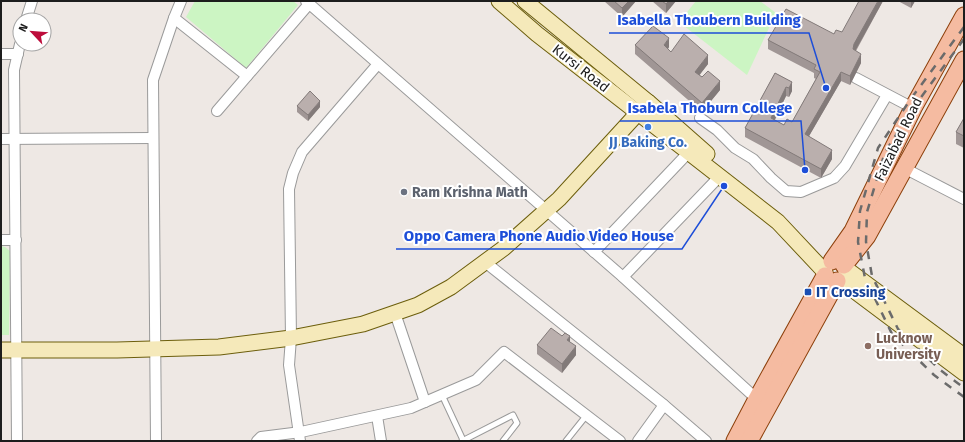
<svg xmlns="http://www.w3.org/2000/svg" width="965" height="442" viewBox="0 0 965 442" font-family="'Fira Sans',sans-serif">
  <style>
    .park { fill: #ccf5c3 }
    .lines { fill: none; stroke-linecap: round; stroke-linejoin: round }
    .lane-casing { stroke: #9a9a9a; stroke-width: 7 }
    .street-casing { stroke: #9a9a9a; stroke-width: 12 }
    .secondary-casing { stroke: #6c5e0c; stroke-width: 17 }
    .primary-casing { stroke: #8c3f0a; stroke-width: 19 }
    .lane { stroke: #fff; stroke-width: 5 }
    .street { stroke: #fff; stroke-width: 10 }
    .secondary { stroke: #f5e9ba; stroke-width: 15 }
    .primary { stroke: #f5bba1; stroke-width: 17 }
    .rail { stroke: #6b6b6b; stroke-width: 2.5; stroke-dasharray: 8 8; stroke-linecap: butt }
    .wall { fill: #a09695 }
    .shaded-wall { fill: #827a79 }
    .building { fill: #baafad; stroke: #827a79 }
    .shop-dot { fill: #3f7fe0; stroke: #fff; stroke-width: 1.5 }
    .worship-dot { fill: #6b7280; stroke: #fff; stroke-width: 1.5 }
    .transit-dot { fill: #1a4fb4; stroke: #fff; stroke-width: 1.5 }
    .education-dot { fill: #8d6e63; stroke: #fff; stroke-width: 1.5 }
    .labels { text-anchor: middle; stroke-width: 4; stroke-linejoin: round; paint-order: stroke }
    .street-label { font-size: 14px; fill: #1d1d1d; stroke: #fff }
    .shop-label { font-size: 14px; font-weight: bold; fill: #366cbe; stroke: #fff }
    .worship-label { font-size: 14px; font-weight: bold; fill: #5b616d; stroke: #fff; text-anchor: start }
    .transit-label { font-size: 14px; font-weight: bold; fill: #164399; stroke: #fff; text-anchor: start }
    .education-label { font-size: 14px; font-weight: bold; fill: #785e54; stroke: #fff; text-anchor: start }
    .leader { fill: none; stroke: #1d4ed8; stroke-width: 1.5 }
    .callout-dot { fill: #1d4ed8; stroke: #fff; stroke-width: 1.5 }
    .callout-label { font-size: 15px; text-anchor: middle; font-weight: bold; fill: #1d4ed8; stroke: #fff; stroke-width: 4; stroke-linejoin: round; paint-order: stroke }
  </style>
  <rect width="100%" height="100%" fill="#eee8e4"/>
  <!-- park -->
  <g class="park">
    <path d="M195,1H293L298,5L246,68L186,17Z"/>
    <path d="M696,1H760L776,13L747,75L679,22Z"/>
    <path d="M1,246L5,247L10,251L9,335H1Z"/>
  </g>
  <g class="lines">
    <!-- lane casing -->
    <g class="lane-casing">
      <g id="lane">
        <path d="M442,395L463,440"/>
        <path d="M462,441L513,415L517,423L503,441"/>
        <path d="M566,441L586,416"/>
      </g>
    </g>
    <!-- street casing -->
    <g class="street-casing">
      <g id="street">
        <path d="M306,1L623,277L760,402"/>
        <path d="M174,18L247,76"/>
        <path d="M26,20L32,1"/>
        <path d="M1,54H18"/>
        <path d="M856,78L913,108"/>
        <path d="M217,111L309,4"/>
        <path d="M700,118L717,130L735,148L753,159L771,178L786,191L801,192L834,178L845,166L887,95"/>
        <path d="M1,139L153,138"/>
        <path d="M904,168L964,199"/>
        <path d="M1,240H16"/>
        <path d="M594,252L689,152"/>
        <path d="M485,262L664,405L706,441"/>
        <path d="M623,277L720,176"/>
        <path d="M395,313L425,402"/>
        <path d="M377,416L381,441"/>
        <path d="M17,441L14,70L20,44"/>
        <path d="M156,441L153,80L174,18L181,1"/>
        <path d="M257,441L261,437L301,432L411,408L476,380L504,352L620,441"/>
        <path d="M300,441L289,365L291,338L289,189L293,173L302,152L378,64"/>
        <path d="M638,441L664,405"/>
      </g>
    </g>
    <!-- secondary casing -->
    <g class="secondary-casing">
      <g id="secondary">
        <path d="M499,1L537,34L778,222L825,272"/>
        <path d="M525,1L648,102L707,154"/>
        <path d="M845,268L964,356"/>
        <path d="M840,280L964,373"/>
        <path d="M1,350H117L219,347L291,338L363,324L418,305L451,287L504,248L559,199L648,102"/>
      </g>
    </g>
    <!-- primary casing -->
    <g class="primary-casing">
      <g id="primary">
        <path d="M832,261L853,231L913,108L964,16"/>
        <path d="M844,265L867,236L964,60"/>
        <path d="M735,441L757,399L825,276"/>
        <path d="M749,441L837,281"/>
      </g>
    </g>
    <!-- lane -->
    <use href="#lane" class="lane"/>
    <!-- street -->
    <use href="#street" class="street"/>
    <!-- secondary -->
    <use href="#secondary" class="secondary"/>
    <!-- primary -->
    <use href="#primary" class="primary"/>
    <!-- rail -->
    <g class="rail">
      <path d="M964,27L910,100L878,148L860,211L858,242L865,278L892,334L934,375L964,397"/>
      <path d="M964,39L916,104L885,152L867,212L866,242L872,276L898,329L939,369L964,388"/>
    </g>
  </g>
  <!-- wall -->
  <g class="wall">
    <path d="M604,1H636L622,17Z"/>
    <path d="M652,1H676L666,13Z"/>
    <path d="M883,1L856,51L861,63L850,85L841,81L809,136L832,159L821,178L745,137V128L775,73L792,82V91L789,97L786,96L775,120L784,125L792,122L816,79L814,78V73L768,49V40L834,34L842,32Z"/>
    <path d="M898,1H915L911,8Z"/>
    <path d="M635,45L669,47L668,49L671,52L708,64L699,75L720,90L702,112L635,54Z"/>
    <path d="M297,106L320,107L308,121L297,112Z"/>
    <path d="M964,118V148L956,144V132Z"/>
    <path d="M570,342L576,355L562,373L537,354V345Z"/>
  </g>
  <!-- shaded-wall -->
  <g class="shaded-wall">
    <path d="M629,1H636L622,17V8Z"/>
    <path d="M669,1H676L666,13V4Z"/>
    <path d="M878,1H883L854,53L853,49L854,44Z"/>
    <path d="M911,1H915L911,8Z"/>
    <path d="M669,38V47L664,54V45Z"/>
    <path d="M861,54V63L850,85V76Z"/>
    <path d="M708,55V64L695,81V72Z"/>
    <path d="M841,72V81L805,143V134Z"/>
    <path d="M720,81V90L702,112V103Z"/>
    <path d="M792,82V91L789,97V88Z"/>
    <path d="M786,87V96L771,127V118Z"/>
    <path d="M320,101V107L308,121V115Z"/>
    <path d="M832,150V159L821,178V169Z"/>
    <path d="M570,336V345L567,340Z"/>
    <path d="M576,346V355L562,373V364Z"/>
  </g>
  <!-- building -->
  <g class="building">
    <path d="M614,1H629L622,8Z"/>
    <path d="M662,1H669L666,4Z"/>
    <path d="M859,1H878L854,44L853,49L861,54L850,76L841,72L805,134L832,150L821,169L745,128L775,73L792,82L789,88L786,87L771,118L784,125L787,119L792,122L820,72L814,69L816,65L768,40L786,9L834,34L836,30L842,32Z"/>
    <path d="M653,26L669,38L664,45L671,52L684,34L708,55L695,72L702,77L708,71L720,81L702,103L635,45Z"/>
    <path d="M310,91L320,101L308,115L297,106Z"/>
    <path d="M964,118V136L956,132Z"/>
    <path d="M551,328L562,336L565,333L570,336L567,340L576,346L562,364L537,345Z"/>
  </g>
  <!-- markers -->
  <circle class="shop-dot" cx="648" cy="127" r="4"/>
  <circle class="worship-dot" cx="404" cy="192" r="4"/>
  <rect class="transit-dot" x="804" y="288" width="8" height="8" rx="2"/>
  <circle class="education-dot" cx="868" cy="346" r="4"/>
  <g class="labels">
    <!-- street labels -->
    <g class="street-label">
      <text transform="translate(581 68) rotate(38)" y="5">Kursi Road</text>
      <text transform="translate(898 139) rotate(-64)" y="5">Faizabad Road</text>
    </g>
    <!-- shop labels -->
    <g class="shop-label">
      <text x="648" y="147">JJ Baking Co.</text>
    </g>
    <!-- worship labels -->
    <g class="worship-label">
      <text x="412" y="197">Ram Krishna Math</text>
    </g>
    <!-- transit labels -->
    <g class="transit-label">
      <text x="816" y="297">IT Crossing</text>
    </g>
    <!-- education labels -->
    <g class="education-label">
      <text x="876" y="343">Lucknow<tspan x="876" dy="16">University</tspan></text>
    </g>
  </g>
  <!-- callouts -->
  <path class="leader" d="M826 88L809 33H609M805 170L801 121H620M724 186L682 249H396"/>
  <g class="callout-dot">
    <circle cx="826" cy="88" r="4"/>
    <circle cx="805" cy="170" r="4"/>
    <circle cx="724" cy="186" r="4"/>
  </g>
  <g class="callout-label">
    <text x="709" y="25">Isabella Thoubern Building</text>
    <text x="710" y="113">Isabela Thoburn College</text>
    <text x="539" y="241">Oppo Camera Phone Audio Video House</text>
  </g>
  <!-- border -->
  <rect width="965" height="442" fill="none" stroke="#1d1d1d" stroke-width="4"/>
  <!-- north arrow -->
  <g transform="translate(32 32) rotate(296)"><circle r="19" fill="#ffffff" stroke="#a5a5a5"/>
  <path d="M0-3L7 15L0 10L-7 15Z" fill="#bd0d3b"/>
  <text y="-6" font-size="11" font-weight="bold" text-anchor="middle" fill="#1d1d1d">N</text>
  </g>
</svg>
